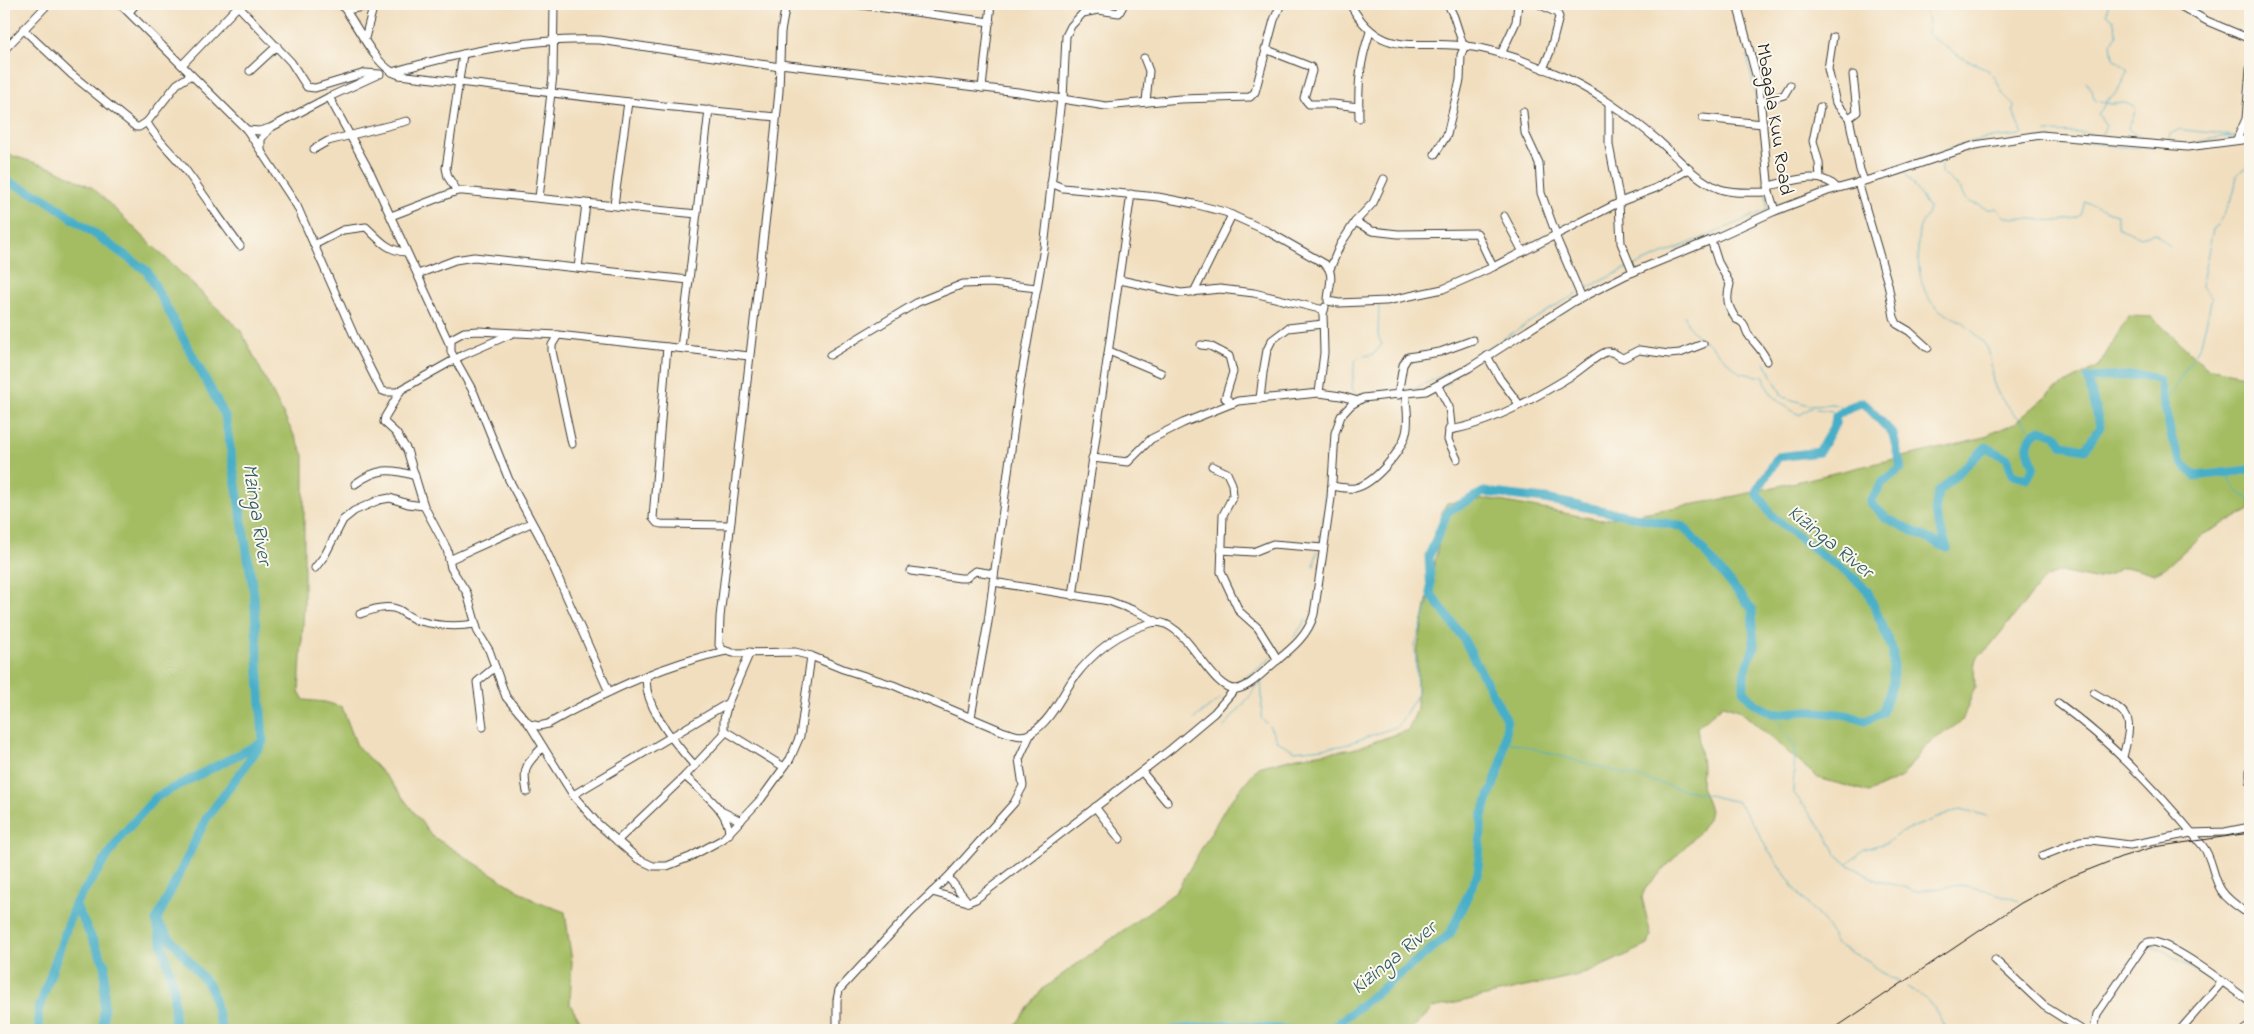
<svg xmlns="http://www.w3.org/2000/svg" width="2254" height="1034" viewBox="0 0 2254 1034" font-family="'Indie Flower',sans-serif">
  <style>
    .green { fill: #a4bd64; stroke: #606c40 }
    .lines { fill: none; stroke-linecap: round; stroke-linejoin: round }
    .stream { stroke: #47aec7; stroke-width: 1 }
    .river { stroke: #47aec7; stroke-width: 9 }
    .minor-casing { stroke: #3c3934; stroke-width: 9 }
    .minor { stroke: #fff; stroke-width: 7 }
    .rail { stroke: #1c1c1c; stroke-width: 1 }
    .labels { text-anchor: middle; stroke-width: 4; stroke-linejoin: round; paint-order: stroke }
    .street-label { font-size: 20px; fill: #1c1c1c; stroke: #fbf7ec }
    .water-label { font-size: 21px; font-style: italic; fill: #2f5e69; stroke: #fbf7ec }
  </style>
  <rect width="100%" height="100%" fill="#fbf7ec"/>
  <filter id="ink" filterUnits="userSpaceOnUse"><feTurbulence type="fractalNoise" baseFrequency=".02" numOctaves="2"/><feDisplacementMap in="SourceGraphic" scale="10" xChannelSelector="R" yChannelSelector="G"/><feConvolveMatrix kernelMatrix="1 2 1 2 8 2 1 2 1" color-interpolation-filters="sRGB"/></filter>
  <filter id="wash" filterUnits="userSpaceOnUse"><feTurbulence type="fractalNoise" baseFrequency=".0096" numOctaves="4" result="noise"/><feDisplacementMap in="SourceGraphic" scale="20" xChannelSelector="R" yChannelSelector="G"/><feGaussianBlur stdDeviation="1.12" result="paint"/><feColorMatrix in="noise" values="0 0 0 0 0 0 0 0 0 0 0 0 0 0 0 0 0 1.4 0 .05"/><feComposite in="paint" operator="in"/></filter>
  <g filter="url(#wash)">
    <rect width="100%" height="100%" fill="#f1debe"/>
    <!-- green -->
    <g class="green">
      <path d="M4,153L55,169L93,188L241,331L304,455V607L299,691L304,700L325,702L342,707L357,746L391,782L432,836L535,901L565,912L572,962L570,1004L585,1030H4Z"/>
      <path d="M2128,316L2152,317L2207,368L2250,376V510L2202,535L2166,567L2154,574L2135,568H2121L2110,575L2094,579L2060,572L2045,578L1989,647L1976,658L1974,667L1975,687L1962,721L1926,745L1902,777L1869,792L1818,778L1739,710L1723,705L1697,727L1702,765L1701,786L1710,810L1708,819L1700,831L1645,889L1642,897L1651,936L1648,945L1587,973L1433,1008L1412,1030H1012L1041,990L1176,892L1227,805L1258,767L1297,757L1353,749L1408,730L1417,710V651L1440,536L1442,511L1447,503L1489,499L1601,520L1718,500L1976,440L2015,423L2054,390L2099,366Z"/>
    </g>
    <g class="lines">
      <!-- stream -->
      <g class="stream">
        <path d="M1922,4L1929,21L1927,34L1961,57L1985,68L1996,79L2003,94L2014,105L2013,111L2023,134"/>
        <path d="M1747,56L1758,108"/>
        <path d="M2086,82L2092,90L2094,99C2108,109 2121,96 2136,109L2128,129C2141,140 2153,138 2168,141L2170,134L2180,129C2197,133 2213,131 2230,136"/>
        <path d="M2047,132L2083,133L2103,137"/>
        <path d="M2102,135L2106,125L2098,114L2106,104V101L2117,92L2128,70L2113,58L2111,43L2117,35L2113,19L2107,14L2108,4"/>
        <path d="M2036,139H2052"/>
        <path d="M2088,142L2120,147L2154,148"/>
        <path d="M2194,143L2221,137H2235"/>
        <path d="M1965,152L1983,147"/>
        <path d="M1938,160L1942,165V173L1961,189C1963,202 1970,202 1981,206C1987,208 1989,211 1996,208L2005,217L2058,221L2076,218L2081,215L2085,202C2097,205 2106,212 2117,214V227L2141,237L2155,233L2171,247"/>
        <path d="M1904,172L1929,208C1928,218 1920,222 1919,231C1916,254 1918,291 1936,307C1943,314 1954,317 1962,322C1969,328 1978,336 1984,343C1994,355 1989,374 1995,387C2002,405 2021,419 2034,433"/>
        <path d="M1874,175L1970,142L1988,138L2021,135"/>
        <path d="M1838,183L1860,177"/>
        <path d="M1774,199L1779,205L1829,186"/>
        <path d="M1769,218L1781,212"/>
        <path d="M1633,266L1705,237L1767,210L1766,194"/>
        <path d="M1581,291L1629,267"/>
        <path d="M1721,295L1726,306"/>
        <path d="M1379,306L1378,336L1382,344L1374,354L1359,357L1355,361L1352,388L1357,395L1395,391"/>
        <path d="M1685,316L1689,327L1699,338L1707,342L1740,373L1764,377C1767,396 1784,406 1800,415L1810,408L1832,411L1836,416"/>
        <path d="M1548,322L1576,304"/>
        <path d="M1765,362L1783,397L1809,405L1832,404L1848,408"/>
        <path d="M1443,386L1451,382"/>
        <path d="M1416,388C1472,363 1524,323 1578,293"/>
        <path d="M1401,390L1413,389"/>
        <path d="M1361,402L1372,400"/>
        <path d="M2165,403L2201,344L2212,298L2201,287L2213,229L2224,215L2234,192L2237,175L2248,165L2250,153"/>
        <path d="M1327,470L1329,435"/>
        <path d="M2227,473L2236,490L2250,501"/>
        <path d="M1327,478V474"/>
        <path d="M1324,501L1326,483"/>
        <path d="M1320,543L1325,508"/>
        <path d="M1314,566L1317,551"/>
        <path d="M1307,636L1314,629L1315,621"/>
        <path d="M1294,637L1306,620"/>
        <path d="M1278,652L1280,651"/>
        <path d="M1260,679C1263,692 1262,704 1261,718L1270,727L1277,741L1295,751L1341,746L1398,726L1417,695L1415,646L1431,594"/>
        <path d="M1232,685L1255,671L1272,657"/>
        <path d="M1774,714L1795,748L1793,792L1825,833L1837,855L1847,864L1878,881L1905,887L1915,892L1960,885L1986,890L2019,901"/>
        <path d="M1194,719L1221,698"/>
        <path d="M1224,727L1251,695L1258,682"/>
        <path d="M1505,741L1677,788L1738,802L1755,826L1767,849L1801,897L1826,924L1836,944L1869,962L1880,972L1899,981"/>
        <path d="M1848,864L1864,849L1886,843L1901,832L1961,809L1987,816"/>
        <path d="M2130,972L2149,946L2164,951L2217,984"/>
        <path d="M1907,987C1931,1001 1934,1005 1946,1030"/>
        <path d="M2222,987L2250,1007"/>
        <path d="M2113,997L2124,980"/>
      </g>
      <!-- river -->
      <g class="river">
        <path d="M4,180L44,198L147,271L225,416L254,595L263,742L206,819L156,921"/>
        <path d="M75,904L105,965L103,1030"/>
        <path d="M156,921L211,988L222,1030"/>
        <path d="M157,924L173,985L175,1030"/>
        <path d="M39,1030L38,1011L75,904L122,835L156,797L261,743"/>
        <path d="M1173,1030L1228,1025L1291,1030"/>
        <path d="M1330,1030L1450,934L1478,873L1482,816L1502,761L1507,721L1463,638L1431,594L1429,556L1448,511L1484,492L1545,499L1684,527L1752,609L1754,647L1744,673V692L1755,704L1774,714L1808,711L1847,715L1865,721L1882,713L1893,682V651L1867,590L1848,573L1823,556L1772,516L1756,492L1778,457L1819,452L1835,424L1836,416L1848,408L1863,402L1893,434L1901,468L1883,482L1870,502L1886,518L1947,548L1935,512L1938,492L1986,447L2007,458L2013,475L2027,479L2034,466C2027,451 2022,438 2041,430L2056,435L2063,445L2085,449L2100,427L2088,378L2141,375L2159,380L2172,439L2183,464L2195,476L2250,470"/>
      </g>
    </g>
  </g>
  <g filter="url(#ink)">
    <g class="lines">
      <!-- minor casing -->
      <g class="minor-casing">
        <g id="minor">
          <path d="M120,4L247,130L297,206L356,340L381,390L386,392H397L461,356L511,334"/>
          <path d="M341,4C357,23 375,68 399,75L663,106L776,117"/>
          <path d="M786,4L781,32L779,91L771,172L720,617L719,645L723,650L733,653L795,652L811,656L843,669L893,685L1002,731C1011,734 1022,739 1031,733C1050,722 1061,697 1073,679C1093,652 1118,632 1151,623C1185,613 1210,693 1237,689C1250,687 1264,671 1274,663C1291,649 1308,636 1314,614L1331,498L1335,433L1341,416L1351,405L1363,398L1426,391L1469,368L1573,302L1626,275L1711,240L1775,211L1828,191L1886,175L1975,145L2041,135L2187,147L2250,139"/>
          <path d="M854,4L990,22"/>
          <path d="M1350,4C1383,63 1419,37 1473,47C1500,51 1527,62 1552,72C1592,88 1627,114 1660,142C1678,158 1696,180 1720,189C1734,194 1753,192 1769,192"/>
          <path d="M1448,4L1454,17L1463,45"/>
          <path d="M1539,4L1557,13L1559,17L1550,52L1543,69"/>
          <path d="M1737,4L1759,86L1769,192L1775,211"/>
          <path d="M2177,4L2207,21L2250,39"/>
          <path d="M238,6L291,62L307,87L315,88L365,73L380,74"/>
          <path d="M347,10L377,4"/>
          <path d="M129,12L136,4"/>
          <path d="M23,29L71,74L136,127H139L147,122"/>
          <path d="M1833,37L1828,69L1836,103L1849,118L1860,170L1864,181"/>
          <path d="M365,38L374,4"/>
          <path d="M1265,49L1311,67L1312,71L1304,98L1309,104H1333L1359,107"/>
          <path d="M4,50L48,4"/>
          <path d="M1501,54L1516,22L1518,4"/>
          <path d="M1144,58L1149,71L1146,102"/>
          <path d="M780,64L1018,92L1106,106L1180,99L1250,97L1255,92L1274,20L1281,4"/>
          <path d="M182,65L240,4"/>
          <path d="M250,71L277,46"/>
          <path d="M392,72C460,53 529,37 600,40L780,67"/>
          <path d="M191,75L177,84L147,122C151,133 172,153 181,164C202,191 220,220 240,246"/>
          <path d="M982,88L991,4"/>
          <path d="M329,97L371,174L449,343"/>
          <path d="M1063,99L1066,36L1071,26L1083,13L1098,10L1119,13L1124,4"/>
          <path d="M1761,102L1784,95L1790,85"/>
          <path d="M1609,104V145L1620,202"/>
          <path d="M1820,107L1813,141L1819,163L1820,178"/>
          <path d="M1523,112L1525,133L1539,163L1541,193L1556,234"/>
          <path d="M1359,118C1358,85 1359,64 1370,32"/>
          <path d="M1703,118L1763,124"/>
          <path d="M1849,118L1857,112L1853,75"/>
          <path d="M247,130L259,131L270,128L329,97L377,75"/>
          <path d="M2237,139L2246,119L2250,69"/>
          <path d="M314,149L328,141L407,121"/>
          <path d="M261,150V139L269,129"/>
          <path d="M1435,154L1447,135L1460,80L1461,55L1465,45"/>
          <path d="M1858,182L1888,284L1894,317L1897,324L1909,331L1928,348"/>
          <path d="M1051,183L1063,188L1158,197L1194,204L1225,212L1267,231L1325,264C1336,275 1328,288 1328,301L1339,303L1386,301L1443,289L1493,267L1620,202L1656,188L1689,169"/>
          <path d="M1768,186C1791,182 1820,169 1837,188"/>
          <path d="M457,191L448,177L446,168L463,54"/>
          <path d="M539,198L553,75L554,4"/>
          <path d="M1619,203L1621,243L1633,272"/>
          <path d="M614,205L628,102"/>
          <path d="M391,216L457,191H463L697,214"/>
          <path d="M1504,216L1523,252"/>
          <path d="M1355,222L1372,231L1398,234L1477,233L1493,267"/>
          <path d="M1555,235L1582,298"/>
          <path d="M1711,240L1718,262L1730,284C1726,299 1727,305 1736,319C1749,324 1743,330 1750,337C1757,346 1763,351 1767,361"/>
          <path d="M314,245L343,230L366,227C378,238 387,251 406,252"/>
          <path d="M578,268L586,204"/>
          <path d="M1330,269L1340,245L1355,222L1373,203L1384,179"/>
          <path d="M418,274L455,260L474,257L689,280"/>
          <path d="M1120,280L1181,293L1220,289L1254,293L1324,310"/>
          <path d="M1194,292L1232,215"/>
          <path d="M558,335L552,345V351L572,444"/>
          <path d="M1201,345L1210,346L1229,356L1233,372L1225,398L1233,403"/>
          <path d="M667,347L653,518L657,523L661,524L730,525"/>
          <path d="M681,348L709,110"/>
          <path d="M1109,351L1161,373"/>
          <path d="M830,355L918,302L963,284L991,283L1037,288"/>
          <path d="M1487,356L1500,379L1519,404"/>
          <path d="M1438,386L1449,407L1451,425L1449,430L1448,440L1457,459"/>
          <path d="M401,390L385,417L384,422L396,433L407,450L424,506L447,549L451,568L467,593L478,632L489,650L506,697L529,724L539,726L548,724C604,692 663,664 726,651"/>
          <path d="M1319,393L1324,353L1323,314L1325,307"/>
          <path d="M1398,395L1403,365L1408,357L1440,352L1473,340"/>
          <path d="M1260,399L1263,373L1267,350L1272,340L1288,328L1323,324"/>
          <path d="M1449,430C1490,424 1535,398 1571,376C1582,369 1594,357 1606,352C1614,350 1616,356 1623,358L1639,350L1669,354L1680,353L1703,344"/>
          <path d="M1092,458L1128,462L1151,439L1183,423L1238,401L1319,393L1341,396L1358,401"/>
          <path d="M1212,466L1227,473L1232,484L1233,496L1223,515L1221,572L1239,611L1258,628L1278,660"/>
          <path d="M355,484C377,468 390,468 415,476"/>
          <path d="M1332,486C1339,487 1348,489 1355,488C1374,484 1402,451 1406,433C1409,421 1407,406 1405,394"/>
          <path d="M1221,550L1253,552L1273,544L1323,548"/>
          <path d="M449,560L531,523"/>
          <path d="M315,568L325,555L343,520L354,511L379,500L390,498L408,504L424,506"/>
          <path d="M911,571L960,578H966L975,571L994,574"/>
          <path d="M993,582L1109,601L1133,610L1156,621"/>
          <path d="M1073,596L1131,194"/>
          <path d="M360,614C371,610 387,604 399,610C406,614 411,619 420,621C438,626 456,627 475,624"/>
          <path d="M647,675C641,703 677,746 695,766"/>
          <path d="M609,692L541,539L509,480L474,393L451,352V339L464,332L478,331L558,335L749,356"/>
          <path d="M2094,693C2131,715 2134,714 2123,757"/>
          <path d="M2058,703C2112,742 2161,795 2202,845C2213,858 2212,876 2221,890C2228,901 2240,908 2250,915"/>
          <path d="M971,717L988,622L1019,390L1044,248L1061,99"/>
          <path d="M529,724L573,795L598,824L638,859L653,866H667L690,857L723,839L761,799L790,759L800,736L811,656"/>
          <path d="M483,727L477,682L495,667"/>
          <path d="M725,731L784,767"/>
          <path d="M2250,771V781"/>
          <path d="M1142,772L1167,802"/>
          <path d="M685,776C701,792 729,809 729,834"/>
          <path d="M527,792C522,768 526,764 543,747"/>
          <path d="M573,795L728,703"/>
          <path d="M1095,807L1120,839"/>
          <path d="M723,812L741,821"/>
          <path d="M617,841L685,776L724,734V719L728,703L750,652"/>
          <path d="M2042,856L2080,841L2091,840L2130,845L2191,833L2225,832L2250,827"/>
          <path d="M948,877L968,902"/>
          <path d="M932,892L968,902L976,899L1171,749L1214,713L1235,689"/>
          <path d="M1995,960L2044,1006L2082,1030"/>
          <path d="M837,1030V1000L839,990L911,912L948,877L1014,803L1023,786L1019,759L1031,733"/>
          <path d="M2094,1030L2097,1014L2144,945C2147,942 2150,941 2154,942C2177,946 2230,987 2250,1002"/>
          <path d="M2180,1030L2222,982"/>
          <path d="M2244,1030L2250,1026"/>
        </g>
      </g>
      <!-- minor -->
      <use href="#minor" class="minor"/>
      <!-- rail -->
      <path class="rail" d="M1832,1030L2021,903L2068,878L2121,857L2154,847L2250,833"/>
    </g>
  </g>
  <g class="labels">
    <!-- street labels -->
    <g class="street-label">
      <text transform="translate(1776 119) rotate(81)" y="7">Mbagala Kuu Road</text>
    </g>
    <!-- water labels -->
    <g class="water-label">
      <text transform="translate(258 514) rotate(81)" y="7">Mzinga River</text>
      <text transform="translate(1831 541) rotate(39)" y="7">Kizinga River</text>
      <text transform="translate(1393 957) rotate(-39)" y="7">Kizinga River</text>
    </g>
  </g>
  <!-- margin -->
  <rect width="2254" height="1034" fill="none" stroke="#fbf7ec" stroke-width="20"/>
</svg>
